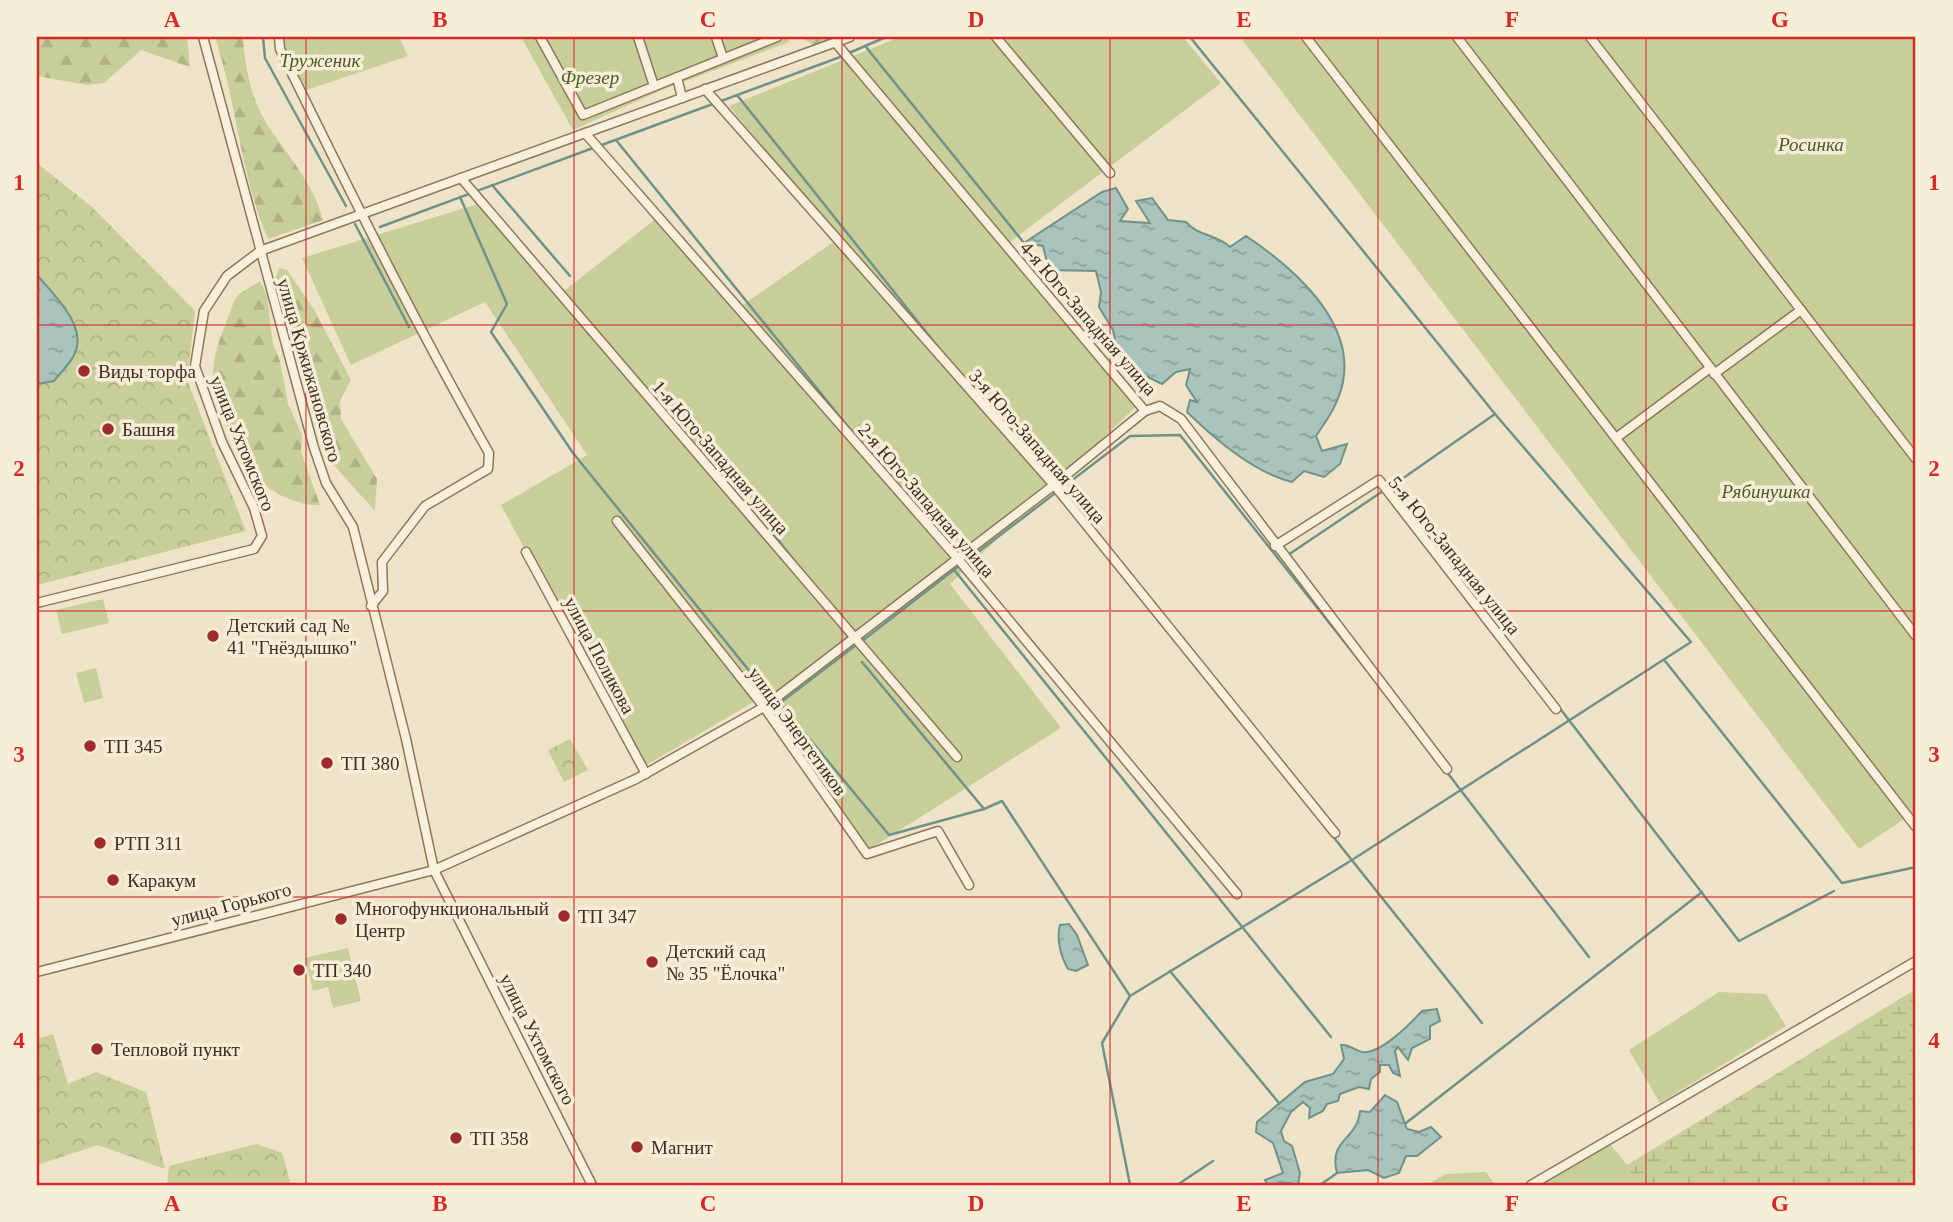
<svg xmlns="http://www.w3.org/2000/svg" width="1953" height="1222" viewBox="0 0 1953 1222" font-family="Georgia,serif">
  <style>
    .forest { fill: url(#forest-firs) }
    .wetland { fill: url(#wetland-marsh) }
    .park { fill: url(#park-crowns) }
    .garden { fill: #c9cf9b }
    .water { fill: url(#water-ripples); stroke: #6f938a; stroke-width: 2 }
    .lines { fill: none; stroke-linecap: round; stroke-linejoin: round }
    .stream { stroke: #6f938a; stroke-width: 2.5 }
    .minor-casing { stroke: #8d765c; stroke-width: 11 }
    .minor { stroke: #faf1dc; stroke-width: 8 }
    .grid { fill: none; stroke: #d62828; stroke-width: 2; stroke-opacity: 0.55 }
    .poi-dot { fill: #9e2a2b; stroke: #f7eed8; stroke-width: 2.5 }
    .labels { text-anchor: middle; stroke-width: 7; stroke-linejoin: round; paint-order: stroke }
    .park-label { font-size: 19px; font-style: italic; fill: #4d5a26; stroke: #f7eed8 }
    .street-label { font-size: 19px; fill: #3d2e20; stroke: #f7eed8 }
    .poi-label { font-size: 19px; fill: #3d2e20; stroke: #f7eed8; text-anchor: start }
    .neatline { fill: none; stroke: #d62828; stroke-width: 2.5 }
    .grid-label { font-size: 23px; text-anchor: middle; font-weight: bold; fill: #d62828 }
  </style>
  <defs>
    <pattern id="forest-firs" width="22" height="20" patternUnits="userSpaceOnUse" patternTransform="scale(1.75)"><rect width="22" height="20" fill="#c9cf9b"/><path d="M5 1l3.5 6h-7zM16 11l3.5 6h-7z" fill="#aeb285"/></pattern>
    <pattern id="wetland-marsh" width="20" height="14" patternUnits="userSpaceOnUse" patternTransform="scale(1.75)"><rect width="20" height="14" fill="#c9cf9b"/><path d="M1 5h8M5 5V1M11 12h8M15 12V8" fill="none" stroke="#aeb285"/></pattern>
    <pattern id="park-crowns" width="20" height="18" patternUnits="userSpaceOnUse" patternTransform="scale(1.75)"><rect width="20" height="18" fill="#c9cf9b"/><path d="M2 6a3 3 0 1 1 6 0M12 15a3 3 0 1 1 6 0" fill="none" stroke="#aeb285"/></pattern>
    <pattern id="water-ripples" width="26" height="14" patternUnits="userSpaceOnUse" patternTransform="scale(1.75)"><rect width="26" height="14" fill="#a9c4bc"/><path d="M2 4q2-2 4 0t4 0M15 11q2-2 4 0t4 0" fill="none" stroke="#8ba098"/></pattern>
  </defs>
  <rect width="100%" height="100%" fill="#f0e4c8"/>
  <!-- forest -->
  <g class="forest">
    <path d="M43,37H187L190,67L141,50L104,83L87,85L37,76V42Z"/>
    <path d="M215,37H243C245,66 250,95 265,121C285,153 314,183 323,220L268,239C240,174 237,104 215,37Z"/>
    <path d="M800,37H837L815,46Z"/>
    <path d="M279,268L287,270L315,311L351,380L340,401L341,419L377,479L375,511L330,461L296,331L277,293L276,277Z"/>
    <path d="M260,281L267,295L273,344L280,361L288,404L302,435L301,452L320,505C300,507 267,491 254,476C236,455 212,400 213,372C214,347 226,325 234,301L239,294Z"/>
  </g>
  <!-- wetland -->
  <path class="wetland" d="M1916,989V1185H1636L1627,1165Z"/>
  <!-- park -->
  <g class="park">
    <path d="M37,163L92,207L195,311L187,380L246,531L37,585Z"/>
    <path d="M570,739L588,770L564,782L548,750Z"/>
    <path d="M53,1034L68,1084L96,1072L146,1092L165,1169L98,1145L37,1165V1039Z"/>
    <path d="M257,1144L282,1153L291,1185H167L169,1166Z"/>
  </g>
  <!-- garden -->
  <g class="garden">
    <path d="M284,37H399L408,56L307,90L284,47Z"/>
    <path d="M521,37H788L789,42L662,90L573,130Z"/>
    <path d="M900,37H1183L1221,83L1010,242L1142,401L950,584L1061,728L870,849L764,696L643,767L501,505L587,455L485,302L351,365L302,258L484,202L564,291L659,216L738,308L838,239L729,106Z"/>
    <path d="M1240,37H1916V830L1906,818L1859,849Z"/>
    <path d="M103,599L109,623L62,634L56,610Z"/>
    <path d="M96,668L103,698L84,703L76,673Z"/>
    <path d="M348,948L361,1001L333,1008L328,987L313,991L305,958Z"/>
    <path d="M1719,992L1766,994L1786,1026L1660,1103L1629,1050Z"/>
    <path d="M1610,1144L1627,1165L1636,1185H1539Z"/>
    <path d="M1486,1172L1495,1185H1426L1446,1174Z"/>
  </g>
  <!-- water -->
  <g class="water">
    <path d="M1116,188L1128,209L1120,221L1150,223L1136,201L1152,198L1168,220L1186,222C1198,236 1216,234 1230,247L1246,236C1291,266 1355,320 1343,382C1339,402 1328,419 1316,436L1322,451L1347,444L1340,464L1324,477L1304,471L1292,482C1253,472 1216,440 1187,412L1190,400L1197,402L1186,385L1190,369L1176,372L1162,384L1135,371L1118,353L1113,330L1099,307L1101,292L1096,271L1049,270L1043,246L1024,243L1102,192Z"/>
    <path d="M37,275C53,294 89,327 74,355C70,364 60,373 54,381L37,384Z"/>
    <path d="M1069,924L1077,935L1088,965L1076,971L1068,969C1061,957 1056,939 1060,925Z"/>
    <path d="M1437,1009L1440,1021L1430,1026V1039L1412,1048L1408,1060L1398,1047L1395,1051L1400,1076L1393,1073L1389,1065H1380V1072L1371,1079L1369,1089L1359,1087L1340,1094L1338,1101L1327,1104L1323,1111L1309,1118L1310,1108L1303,1102L1291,1112L1281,1131L1284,1141L1292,1146L1300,1173L1298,1185L1289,1183L1268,1185L1265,1180L1283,1173L1273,1143L1256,1132L1257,1122L1305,1082L1333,1074L1344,1059L1341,1045C1350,1044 1353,1050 1362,1052C1380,1055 1411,1023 1422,1011Z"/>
    <path d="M1385,1095L1397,1102L1407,1129L1419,1132L1431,1127L1441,1137L1417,1156H1406L1399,1173L1384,1178L1368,1170L1337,1173C1328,1139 1357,1141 1360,1111L1370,1112Z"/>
  </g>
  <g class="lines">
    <!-- stream -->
    <g class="stream">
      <path d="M263,37L265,58L346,206"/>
      <path d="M866,47L1024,243"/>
      <path d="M849,53L886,37"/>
      <path d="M737,95L942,352"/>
      <path d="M616,140L853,433"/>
      <path d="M599,146L843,56"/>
      <path d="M492,185L570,276"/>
      <path d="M460,197L507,304L491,332L573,453L764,689"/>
      <path d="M355,224L409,327"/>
      <path d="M380,227L593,148"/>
      <path d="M1389,488L1495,414"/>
      <path d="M772,532L799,567"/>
      <path d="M1288,555L1383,491"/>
      <path d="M965,562L1130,436L1180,435L1377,683"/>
      <path d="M955,571L1331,1037"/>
      <path d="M862,641L959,566"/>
      <path d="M856,645L780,703L889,835L984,809L1002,801L1130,996"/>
      <path d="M1665,661L1842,883L1916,867"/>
      <path d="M862,662L984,809"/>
      <path d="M1545,689L1739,941L1834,891"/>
      <path d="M1446,771L1589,957"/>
      <path d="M1331,834L1482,1023"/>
      <path d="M1170,971L1279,1103"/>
      <path d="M1406,1123L1702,892"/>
      <path d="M1130,1185L1102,1043L1130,996L1352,860L1691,642L1495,414L1190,37"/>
      <path d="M1177,1185L1213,1161"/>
      <path d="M1320,1185L1337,1173"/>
    </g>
    <!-- minor casing -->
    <g class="minor-casing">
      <g id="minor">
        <path d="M203,37L314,448L326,483L353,527L406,739L434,870L592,1185"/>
        <path d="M279,37L280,49C347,186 414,321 489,453L488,469L425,506L382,562L383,591L371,606"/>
        <path d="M540,37L583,115L777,37"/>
        <path d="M638,37L654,86"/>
        <path d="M716,37L723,58"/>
        <path d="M996,37L1110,173"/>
        <path d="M1306,37L1916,827"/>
        <path d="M1457,37L1916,636"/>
        <path d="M1590,37L1916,459"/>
        <path d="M835,42L1145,411L1160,406L1181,419L1447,769"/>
        <path d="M677,77L682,98"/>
        <path d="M705,89L1054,485L1335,833"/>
        <path d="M585,133L958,559L1237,894"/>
        <path d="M461,178L957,757"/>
        <path d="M1714,374L1801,310"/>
        <path d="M1616,438L1710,368"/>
        <path d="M617,521L764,707L867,854L938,831L969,885"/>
        <path d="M1275,546L1379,480L1556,709"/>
        <path d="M526,552L646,774"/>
        <path d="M37,603L254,549L262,536L254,508L222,442L195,366L204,311L227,276L260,251L850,37"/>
        <path d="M37,972L434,870L636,779L764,707L1054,485L1145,411"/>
        <path d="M1531,1185L1916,961"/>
      </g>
    </g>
    <!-- minor -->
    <use href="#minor" class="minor"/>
  </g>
  <!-- grid -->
  <path class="grid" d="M306,37V1185M574,37V1185M842,37V1185M1110,37V1185M1378,37V1185M1646,37V1185M37,325H1916M37,611H1916M37,897H1916"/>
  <!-- markers -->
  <g class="poi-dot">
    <circle cx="84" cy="371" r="7"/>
    <circle cx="108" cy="429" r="7"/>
    <circle cx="213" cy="636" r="7"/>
    <circle cx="90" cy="746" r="7"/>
    <circle cx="327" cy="763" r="7"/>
    <circle cx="100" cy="843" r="7"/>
    <circle cx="113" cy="880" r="7"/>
    <circle cx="564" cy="916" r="7"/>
    <circle cx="341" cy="919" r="7"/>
    <circle cx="652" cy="962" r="7"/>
    <circle cx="299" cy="970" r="7"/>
    <circle cx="97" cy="1049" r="7"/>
    <circle cx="456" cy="1138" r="7"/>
    <circle cx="637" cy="1147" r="7"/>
  </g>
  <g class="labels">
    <!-- park labels -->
    <g class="park-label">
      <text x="320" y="67">Труженик</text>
      <text x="590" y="84">Фрезер</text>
      <text x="1811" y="151">Росинка</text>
      <text x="1766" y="498">Рябинушка</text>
    </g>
    <!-- street labels -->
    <g class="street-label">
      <text transform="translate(1089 318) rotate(49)" y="7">4-я Юго-Западная улица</text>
      <text transform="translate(310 370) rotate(74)" y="7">улица Кржижановского</text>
      <text transform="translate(243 443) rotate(68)" y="7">улица Ухтомского</text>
      <text transform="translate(1038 446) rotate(49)" y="7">3-я Юго-Западная улица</text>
      <text transform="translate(721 457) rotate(49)" y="7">1-я Юго-Западная улица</text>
      <text transform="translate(927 500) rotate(49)" y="7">2-я Юго-Западная улица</text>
      <text transform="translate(1455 555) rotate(51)" y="7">5-я Юго-Западная улица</text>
      <text transform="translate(600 655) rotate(62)" y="7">улица Поликова</text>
      <text transform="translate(798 731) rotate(54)" y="7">улица Энергетиков</text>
      <text transform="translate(231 904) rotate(-15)" y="7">улица Горького</text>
      <text transform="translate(538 1039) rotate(63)" y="7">улица Ухтомского</text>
    </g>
    <!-- poi labels -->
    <g class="poi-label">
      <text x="98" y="378">Виды торфа</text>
      <text x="122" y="436">Башня</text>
      <text x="227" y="632">Детский сад №<tspan x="227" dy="22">41 "Гнёздышко"</tspan></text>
      <text x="104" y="753">ТП 345</text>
      <text x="341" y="770">ТП 380</text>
      <text x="114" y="850">РТП 311</text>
      <text x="127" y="887">Каракум</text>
      <text x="355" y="915">Многофункциональный<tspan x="355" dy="22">Центр</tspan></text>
      <text x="578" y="923">ТП 347</text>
      <text x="666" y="958">Детский сад<tspan x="666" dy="22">№ 35 "Ёлочка"</tspan></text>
      <text x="313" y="977">ТП 340</text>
      <text x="111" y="1056">Тепловой пункт</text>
      <text x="470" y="1145">ТП 358</text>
      <text x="651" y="1154">Магнит</text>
    </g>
  </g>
  <!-- border -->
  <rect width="1953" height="1222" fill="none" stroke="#f7eed8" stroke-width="77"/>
  <rect x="38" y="38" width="1876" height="1146" class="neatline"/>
  <g class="grid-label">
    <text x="172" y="27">A</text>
    <text x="440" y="27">B</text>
    <text x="708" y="27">C</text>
    <text x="976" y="27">D</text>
    <text x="1244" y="27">E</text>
    <text x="1512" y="27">F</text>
    <text x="1780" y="27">G</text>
    <text x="19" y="190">1</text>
    <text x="1934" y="190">1</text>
    <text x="19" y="476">2</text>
    <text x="1934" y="476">2</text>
    <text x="19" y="762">3</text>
    <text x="1934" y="762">3</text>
    <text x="19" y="1048">4</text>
    <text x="1934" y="1048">4</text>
    <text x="172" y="1211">A</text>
    <text x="440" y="1211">B</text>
    <text x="708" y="1211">C</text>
    <text x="976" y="1211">D</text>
    <text x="1244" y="1211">E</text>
    <text x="1512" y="1211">F</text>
    <text x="1780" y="1211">G</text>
  </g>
</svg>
